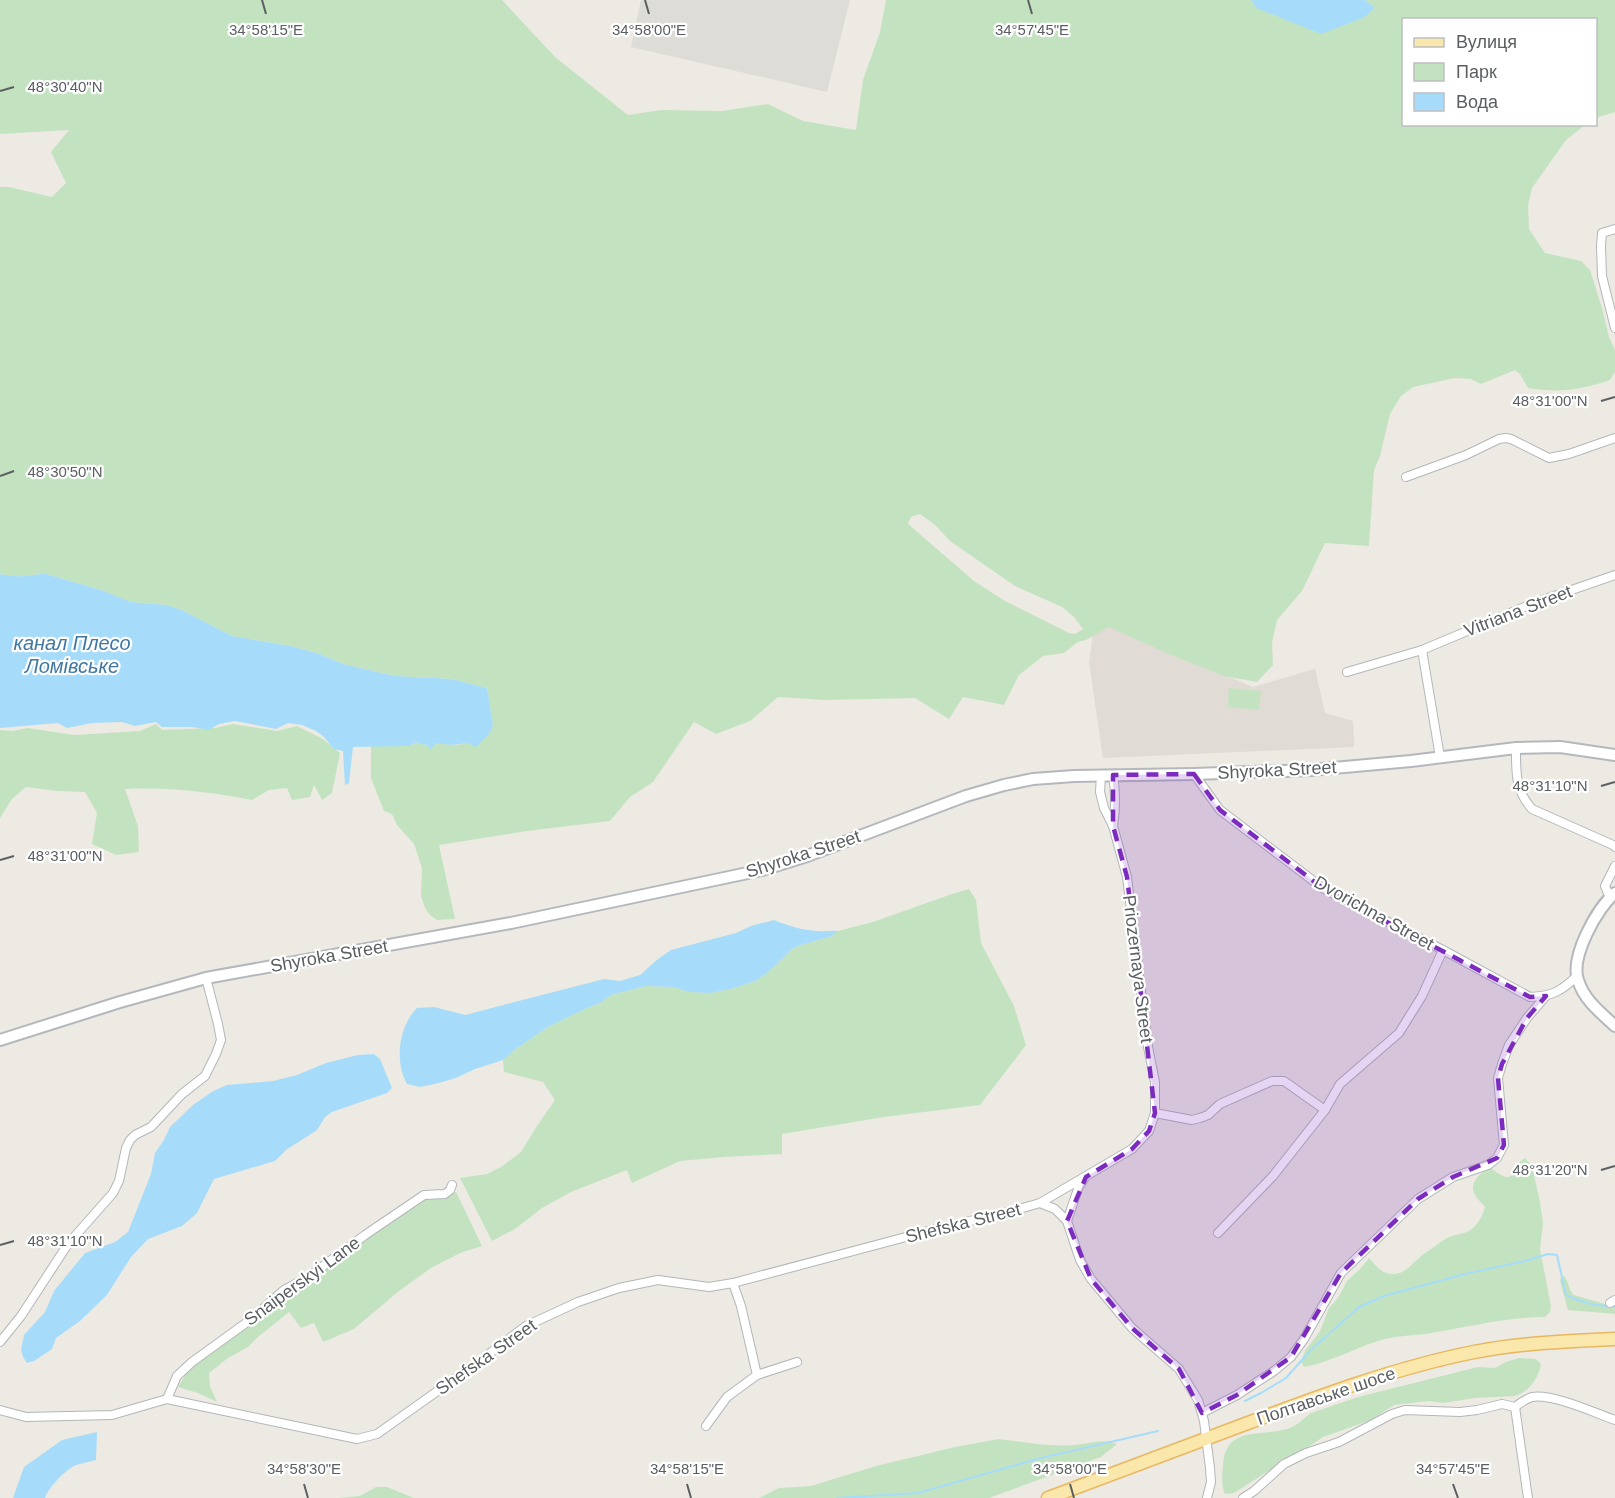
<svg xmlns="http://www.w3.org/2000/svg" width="1615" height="1498" viewBox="0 0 1615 1498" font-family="Helvetica,sans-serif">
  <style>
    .industrial { fill: #dedcd7 }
    .education { fill: #e0dbd4 }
    .green { fill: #c3e3c0; fill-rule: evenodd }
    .water { fill: #a6dcf9 }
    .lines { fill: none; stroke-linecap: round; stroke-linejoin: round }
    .stream { stroke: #a6dcf9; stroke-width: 2 }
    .street-casing { stroke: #b3b6b9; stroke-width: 10 }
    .secondary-casing { stroke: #b4b8bc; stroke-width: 14 }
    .primary-casing { stroke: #e8b760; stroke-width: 15 }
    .street { stroke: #fff; stroke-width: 8 }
    .secondary { stroke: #fff; stroke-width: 10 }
    .primary { stroke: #fae7ab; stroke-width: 12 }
    .marked { fill: #7b2cbf; fill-opacity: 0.2; stroke: #7b2cbf; stroke-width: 4.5; stroke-dasharray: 12 8; stroke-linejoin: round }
    .ticks { fill: none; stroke: #5b5f62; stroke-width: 2 }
    .labels { text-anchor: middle; stroke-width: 4.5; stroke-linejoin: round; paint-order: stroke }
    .street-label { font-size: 18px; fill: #5b5f62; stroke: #fff }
    .water-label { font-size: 20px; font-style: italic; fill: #4178a2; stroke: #fff }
    .ticks-label { font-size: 15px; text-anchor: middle; fill: #5b5f62; stroke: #fff; stroke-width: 4.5; stroke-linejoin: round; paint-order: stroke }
  </style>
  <rect width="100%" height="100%" fill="#edeae3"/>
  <!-- industrial -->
  <path class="industrial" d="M641,0H850L827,92L631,47Z"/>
  <!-- education -->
  <path class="education" d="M1095,620L1253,687L1315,669L1325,713L1353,721L1354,747L1103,758L1089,662Z"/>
  <!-- green -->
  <g class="green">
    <path d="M0,0H502L555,57L628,115L661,110L722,111L768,104L803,121L856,130L863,80L880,32L886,0H1251L1256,8H1375L1365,0H1615V112L1596,118V20H1404V124L1585,125L1566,140L1532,188L1528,205L1529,229L1545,253L1581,261L1590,270L1602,308L1609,337L1615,350V372L1610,380C1581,390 1558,393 1528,388L1520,374L1515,370L1481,384L1471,379L1455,378L1413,387L1401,396L1390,414L1380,456L1374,470L1369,546L1325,543L1302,591L1277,620L1272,643L1273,665L1257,682L1224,676L1169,654L1109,627L1086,640L1078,642L1064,653L1043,656L1019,675L1004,705L963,697L949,719L915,698L826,700L778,697L750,721L716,734L694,722L653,782L630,797L610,821L527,831L439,845L455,919L437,920L430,915L425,908L421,896L422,868L414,844L397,825L392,814L384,811L371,778V746H409L417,742C424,746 427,744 435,743C442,742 448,745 455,745C470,744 481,733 493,724L487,688L452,679L395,676L343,664L320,654L291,646L232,636L182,610L166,605L131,602L101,590L43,573C30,577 14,577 0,574V187H9L52,197L66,183L51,152L69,130L0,134ZM920,514L935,525L950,541L1015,586L1062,607L1074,617L1083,629L1075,634L1069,633L1005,601L974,581L908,524L911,517Z"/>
    <path d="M1229,688L1261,691L1259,710L1228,707Z"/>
    <path d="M156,724L162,730L215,728L233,724L277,731L297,726L323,739L340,753L332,793L322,800L314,785L310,797L292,800L287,788L269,790L252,800C210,792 168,787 125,789L138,826L139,852L116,855L92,844L97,813L85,792L57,791L26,787L12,799L0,818V730L13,731L27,728L74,735L140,731Z"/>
    <path d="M969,889L976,900L981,943L1014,1006L1026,1045L980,1105L884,1117L782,1134V1154L724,1157L680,1161L632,1183L627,1170L571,1192L542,1208L515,1229L492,1241L460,1178L487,1174L501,1167L521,1152L537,1126L555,1100L543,1082L504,1072L503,1060L516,1049L548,1027L587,1008L600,1003L611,995L646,986L674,987L688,992L710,993L731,989L758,980L776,965L792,949L798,946L832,936L838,931L873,922L949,895Z"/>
    <path d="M1525,1158L1532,1166L1540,1202L1543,1223L1540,1249L1551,1306L1550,1312L1545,1317C1506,1317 1469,1327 1431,1333C1415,1336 1398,1335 1381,1340C1354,1348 1332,1362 1304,1367L1301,1361L1305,1351L1320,1331L1329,1308L1338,1298L1347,1281L1360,1269L1369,1258C1376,1266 1383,1275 1395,1274C1407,1273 1416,1259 1425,1253C1433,1248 1441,1241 1449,1237C1458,1233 1466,1235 1474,1227C1480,1221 1483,1214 1485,1207C1482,1203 1477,1199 1475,1195C1468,1183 1481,1171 1491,1168C1518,1190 1510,1166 1525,1158Z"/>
    <path d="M456,1192L482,1246L460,1253L431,1268L399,1291L354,1329L323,1342L314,1323L301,1328L289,1312L258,1337L248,1347L228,1358L209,1373L210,1386L217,1402L198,1393L178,1387L189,1369L221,1343L365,1237L426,1196Z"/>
    <path d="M1564,1276C1569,1281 1568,1290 1574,1295L1605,1304L1615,1305V1314L1568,1310L1560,1281L1561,1277Z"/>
    <path d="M1519,1358L1536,1359L1541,1364C1538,1379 1530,1391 1515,1396L1475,1398L1444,1403L1428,1401L1394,1405L1371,1420L1323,1437L1298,1454L1273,1468L1234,1493L1225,1494C1221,1485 1222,1476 1223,1466C1225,1423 1264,1439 1292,1427C1300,1424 1304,1417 1311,1413L1358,1397L1478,1367L1495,1368L1506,1362Z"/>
    <path d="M999,1439C1023,1442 1050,1447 1075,1445C1091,1444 1100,1438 1117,1444L1101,1457L989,1498H759L779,1488L811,1486L876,1466L955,1447Z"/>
    <path d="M376,1487H387L414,1498H338L360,1496Z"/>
  </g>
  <!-- water -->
  <g class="water">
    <path d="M1251,0H1365L1375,8L1363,18L1321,34L1256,8Z"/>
    <path d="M43,573L101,590L131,602L166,605L182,610L232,636L291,646L320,654L343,664L395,676L452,679L487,688L493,724L490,733L476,747L467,743L452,745L436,743L430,750L428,745L420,744L417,742L409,746L353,747L349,783L345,785L343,751L334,749L323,736L316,731L302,725L288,723L276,729L235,721L219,724L209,730L192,727H162L156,722L135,726L122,722L92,723L67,728L58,723L0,728V574C14,577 30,577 43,573Z"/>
    <path d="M774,920C788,926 802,930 818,931C825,932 831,930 838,931L832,936L798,946L792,949L776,965L758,980L731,989L710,993L688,992L674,987L646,986L611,995L600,1003L587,1008L548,1027L516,1049L503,1060L475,1069L456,1078L435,1084L420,1087L407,1084C394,1061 399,1026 417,1008L434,1007L465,1015L604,979L620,981L640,975L658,959L671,950L736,933L751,926Z"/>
    <path d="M374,1054L380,1059L392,1088L387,1093L332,1112L325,1117L317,1130L286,1150L275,1161L214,1179L197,1213L182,1226L148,1239L131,1257L107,1295L80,1321L56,1338L52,1349L34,1361L27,1363L23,1357L21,1350L24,1335L45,1312L54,1291L85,1253L115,1242L128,1232L151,1174L155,1153L164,1140L170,1127L193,1105L213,1091L227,1085L273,1081L297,1075L326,1063L358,1055Z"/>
    <path d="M97,1432L96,1460C89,1462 82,1463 76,1465C66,1469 48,1488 45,1498H13L24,1467L62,1440Z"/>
  </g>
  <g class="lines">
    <!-- stream -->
    <g class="stream">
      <path d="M1245,1401L1261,1393L1286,1378L1311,1350L1359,1307L1384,1296L1465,1274L1525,1261L1548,1254L1557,1255L1566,1295C1580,1302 1599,1307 1615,1306"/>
      <path d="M837,1498L918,1493L1041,1458L1158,1431"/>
    </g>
    <!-- street casing -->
    <g class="street-casing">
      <g id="street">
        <path d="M1615,229L1602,233L1601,246L1602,276L1615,328"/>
        <path d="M1406,477L1466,455L1499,439L1506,438L1511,439L1549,458L1569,454L1615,438"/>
        <path d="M1422,650L1440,757"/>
        <path d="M1347,672L1422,650L1534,603L1615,575"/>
        <path d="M1516,748C1516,772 1515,790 1532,809L1613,845L1615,847"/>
        <path d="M1194,774L1220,810L1324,889L1443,950L1530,997C1552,996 1560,992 1576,977"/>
        <path d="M1113,826C1116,808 1116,793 1113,775"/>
        <path d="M1610,898L1605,886L1615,866"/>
        <path d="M1155,1113L1192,1120L1200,1118L1208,1115L1220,1104L1272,1081H1284L1325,1110"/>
        <path d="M1084,1179L1079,1186L1067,1221L1080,1260L1091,1279L1132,1328L1179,1369L1198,1400L1204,1421L1210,1468L1211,1482L1207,1498"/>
        <path d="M1040,1203L1055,1209L1067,1221"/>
        <path d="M1218,1233L1273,1176L1325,1110L1340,1084L1399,1033L1422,996L1443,950"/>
        <path d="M733,1283L741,1306L757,1375"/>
        <path d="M1610,1303L1615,1300"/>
        <path d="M0,1342L21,1316L68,1244L113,1193L119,1181L126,1148L130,1140L135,1135L151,1127L182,1094L205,1076L216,1054L221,1040L218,1024L206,978"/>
        <path d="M167,1399L177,1376L192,1362L250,1320L284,1290L307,1278L365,1235L424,1195L445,1194L450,1190L452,1185"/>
        <path d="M1515,1407L1528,1498"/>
        <path d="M0,1410L26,1417L112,1415L167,1399L357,1439L377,1434L477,1363L526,1326L578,1302L619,1288L658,1280L709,1287L733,1283L936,1229L1016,1210L1040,1203L1132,1149L1149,1131L1155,1113V1082L1148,1047L1127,877L1113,826L1104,808L1100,792L1101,775"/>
        <path d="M1202,1413L1237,1395L1274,1371L1291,1357L1304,1339L1341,1273L1418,1199L1453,1177L1488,1165L1497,1158L1504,1145L1498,1078L1502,1064L1509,1045L1527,1018L1546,996"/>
        <path d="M706,1426L727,1397L757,1375L797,1362"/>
        <path d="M1243,1498L1254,1491L1284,1464L1306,1453L1339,1442L1392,1414L1405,1410L1460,1412L1477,1410L1502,1404L1515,1407C1520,1403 1526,1399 1532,1397C1552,1393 1595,1413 1615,1420"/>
      </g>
    </g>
    <!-- secondary casing -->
    <g class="secondary-casing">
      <g id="secondary">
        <path d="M1615,893C1597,908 1570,957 1578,980C1584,1000 1600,1012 1615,1026"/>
        <path d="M0,1040L120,1002L206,978L511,923L762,870L807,856L966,796L1004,785L1033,779L1074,776L1194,774L1311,770L1411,761L1516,748L1560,747L1615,755"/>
      </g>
    </g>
    <!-- primary casing -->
    <g class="primary-casing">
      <path id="primary" d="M1048,1498C1112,1474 1176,1450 1240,1426C1317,1397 1394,1368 1474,1352C1521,1343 1568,1341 1615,1339"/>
    </g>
    <!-- street -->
    <use href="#street" class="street"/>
    <!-- secondary -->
    <use href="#secondary" class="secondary"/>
    <!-- primary -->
    <use href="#primary" class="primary"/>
  </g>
  <!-- marked area -->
  <path class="marked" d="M1194,774L1220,810L1324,889L1530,997L1546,996L1527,1018L1502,1064L1498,1078L1504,1145L1497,1158L1453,1177L1418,1199L1341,1273L1291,1357L1237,1395L1202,1413L1179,1369L1132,1328L1091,1279L1067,1221L1086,1177L1132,1149L1149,1131L1155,1113L1127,877L1113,826V775Z"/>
  <!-- ticks -->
  <path class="ticks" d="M262,0L266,14M645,0L649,14M1028,0L1032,14M0,91L14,87M1601,401L1615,397M0,476L14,471M1601,786L1615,782M0,860L14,856M1601,1170L1615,1166M0,1245L14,1241M304,1484L308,1498M687,1484L691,1498M1070,1484L1074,1498M1453,1484L1458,1498"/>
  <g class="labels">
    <!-- street labels -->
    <g class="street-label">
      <text transform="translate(1518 611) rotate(-21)" y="6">Vitriana Street</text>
      <text transform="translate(1277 770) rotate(-3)" y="6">Shyroka Street</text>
      <text transform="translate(803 854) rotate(-18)" y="6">Shyroka Street</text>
      <text transform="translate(1374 913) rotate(29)" y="6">Dvorichna Street</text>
      <text transform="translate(329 956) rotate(-10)" y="6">Shyroka Street</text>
      <text transform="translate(1138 969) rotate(83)" y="6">Priozernaya Street</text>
      <text transform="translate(963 1223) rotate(-14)" y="6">Shefska Street</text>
      <text transform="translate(302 1281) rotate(-36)" y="6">Snaiperskyi Lane</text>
      <text transform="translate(486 1357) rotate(-35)" y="6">Shefska Street</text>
      <text transform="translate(1326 1396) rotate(-19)" y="6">Полтавське шосе</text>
    </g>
    <!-- water labels -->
    <g class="water-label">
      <text x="72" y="650">канал Плесо<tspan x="72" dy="23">Ломівське</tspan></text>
    </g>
  </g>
  <g class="ticks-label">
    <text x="266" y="35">34°58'15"E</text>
    <text x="649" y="35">34°58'00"E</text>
    <text x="1032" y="35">34°57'45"E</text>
    <text x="65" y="92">48°30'40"N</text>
    <text x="1550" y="406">48°31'00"N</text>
    <text x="65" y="477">48°30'50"N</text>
    <text x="1550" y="791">48°31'10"N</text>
    <text x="65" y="861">48°31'00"N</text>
    <text x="1550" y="1175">48°31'20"N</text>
    <text x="65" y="1246">48°31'10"N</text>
    <text x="304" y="1474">34°58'30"E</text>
    <text x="687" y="1474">34°58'15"E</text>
    <text x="1070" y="1474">34°58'00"E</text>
    <text x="1453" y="1474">34°57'45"E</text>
  </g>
  <!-- legend -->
  <rect x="1402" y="18" width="195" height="108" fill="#ffffff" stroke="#bdbfc0" stroke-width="1.5"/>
  <rect x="1414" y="38" width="30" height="9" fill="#fae7ab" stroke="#bdbfc0" stroke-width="1.5"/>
  <text x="1456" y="48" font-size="18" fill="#5b5f62">Вулиця</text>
  <rect x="1414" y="63" width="30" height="18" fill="#c3e3c0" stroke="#bdbfc0" stroke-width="1.5"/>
  <text x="1456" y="78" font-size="18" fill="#5b5f62">Парк</text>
  <rect x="1414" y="93" width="30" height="18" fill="#a6dcf9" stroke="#bdbfc0" stroke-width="1.5"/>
  <text x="1456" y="108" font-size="18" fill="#5b5f62">Вода</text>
</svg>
